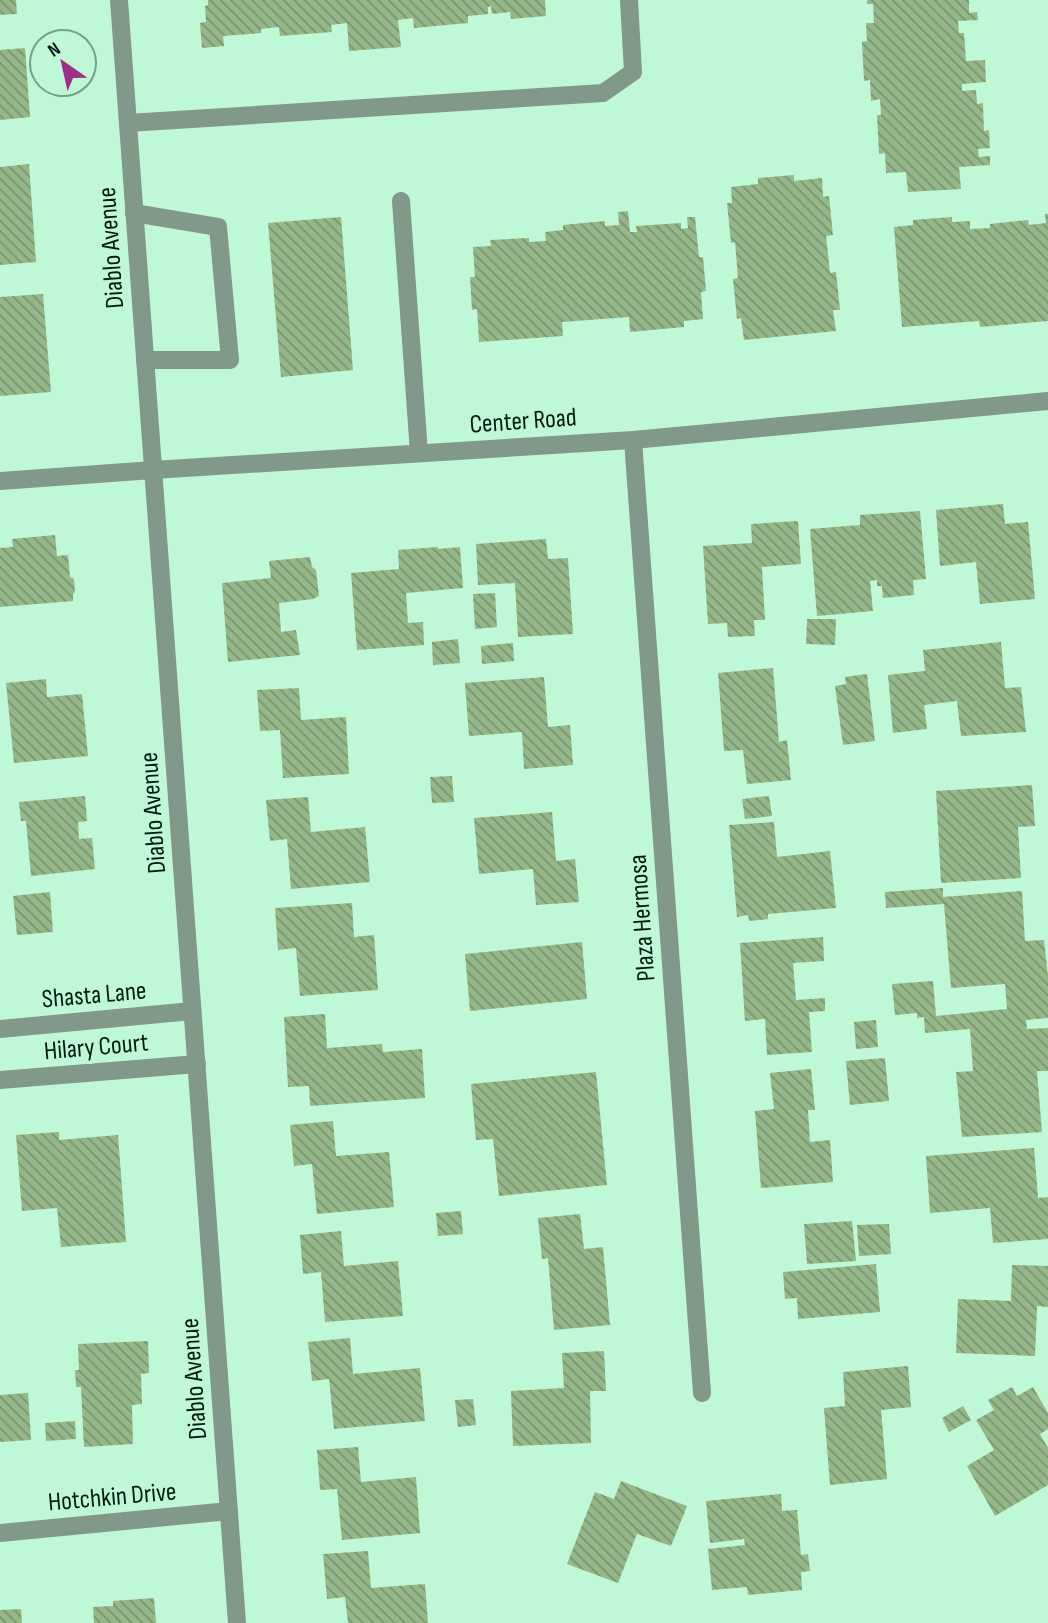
<svg xmlns="http://www.w3.org/2000/svg" width="1048" height="1623" viewBox="0 0 1048 1623" font-family="'Sofia Sans Condensed',sans-serif">
  <style>
    .building { fill: url(#building-back-hatch) }
    .lines { fill: none; stroke-linecap: round; stroke-linejoin: round }
    .minor { stroke: #82998a; stroke-width: 18 }
    .labels { text-anchor: middle; stroke-width: 7; stroke-linejoin: round; paint-order: stroke }
    .street-label { font-size: 26px; fill: #051b10; stroke: #bff8d6 }
  </style>
  <defs>
    <pattern id="building-back-hatch" width="6" height="6" patternUnits="userSpaceOnUse" patternTransform="scale(1.75)"><rect width="6" height="6" fill="#95b789"/><path d="M-1 5l2 2M0 0l6 6M5-1l2 2" fill="none" stroke="#78946f"/></pattern>
  </defs>
  <rect width="100%" height="100%" fill="#bff8d6"/>
  <!-- building -->
  <g class="building">
    <path d="M0,0H16L17,14L0,15Z"/>
    <path d="M208,0H545L546,16L511,19L510,12L492,14L491,6L488,7V14L468,16V23L414,28L413,18L398,20L401,47L349,51L347,23L331,25L332,32L280,36L279,27L261,29V33L223,36L224,46L202,48L200,23L206,22L205,6L208,5Z"/>
    <path d="M867,0H969V13L977,12L978,20L958,21L959,33H964L966,61L985,60L986,82L962,84V91L976,90L977,104L983,103L984,131L989,130L990,148L978,149L979,157L990,156V165L959,167L961,189L908,192L906,172L886,173L885,153L879,154L877,115H881L880,99L871,101L870,80L864,81L862,42L867,41L866,23H874L873,4H867Z"/>
    <path d="M25,48L30,117L0,120V50Z"/>
    <path d="M29,164L36,262L0,265V167Z"/>
    <path d="M794,175V181L822,178L823,197L829,196L833,235L826,236L830,273L836,272L840,310H833L836,331L744,340L741,318L737,319L733,279L738,278L735,242L731,243L727,203H732L731,187L758,184V178Z"/>
    <path d="M628,211L630,232H637L636,226L681,223V229L688,228L687,217H695L699,257H703L706,291L701,292L703,319L684,321V327L630,332L629,317L562,322L563,336L479,342L477,309L472,310L470,277H475L473,247L491,246L490,240L529,238V242L546,241L545,232L563,230V225L605,221V226L619,225L618,212Z"/>
    <path d="M1045,214H1048V321L980,327L979,321L902,327L894,227L913,225V220L952,217V222L970,221V229L990,228V224L1028,220L1029,225L1046,223Z"/>
    <path d="M341,217L353,370L281,377L268,223Z"/>
    <path d="M43,294L51,392L0,396V297Z"/>
    <path d="M1003,504L1005,524L1028,522L1035,599L980,604L976,562L940,566L936,510Z"/>
    <path d="M920,511L926,579L913,580L914,595L883,598L882,586H877V580L870,581L873,611L817,616L810,529L860,525V515Z"/>
    <path d="M798,521L801,564L762,567L765,620H754L755,636L728,637L727,623L708,624L703,546L752,543L751,524Z"/>
    <path d="M55,535L57,556L68,555L70,577L74,579L75,592L73,594V601L0,607V548L13,547L12,539Z"/>
    <path d="M546,539L548,559L568,558L573,634L518,637L515,583L478,585L476,544Z"/>
    <path d="M438,547V549L460,547L463,588L406,593L408,623L423,622L424,645L357,650L351,573L399,569L398,550Z"/>
    <path d="M310,557L312,567L316,570L319,596L313,599L279,603L281,632L296,630L300,655L228,662L222,583L271,578L269,561Z"/>
    <path d="M495,593L497,627L475,629L473,594Z"/>
    <path d="M807,619H836L835,645L806,644Z"/>
    <path d="M458,639L460,663L433,665L432,642Z"/>
    <path d="M1001,642L1005,688L1021,687L1026,732L961,736L957,701L924,705L927,729L893,733L888,675L925,671L923,650Z"/>
    <path d="M513,643L514,661L482,664L481,646Z"/>
    <path d="M773,668L779,742L787,740L791,780L747,784L743,750L724,751L718,673Z"/>
    <path d="M867,674L875,741L843,745L835,686L846,684L845,677Z"/>
    <path d="M544,677L548,727L570,725L573,765L524,769L522,732L469,736L465,683Z"/>
    <path d="M46,679L47,697L82,694L88,756L14,763L6,683Z"/>
    <path d="M299,688L301,720L346,717L349,774L283,778L280,730L260,731L257,690Z"/>
    <path d="M452,776L454,802L432,803L430,777Z"/>
    <path d="M1032,785L1035,826L1018,827L1021,878L941,883L936,791Z"/>
    <path d="M85,796L87,821L78,822L79,839L92,838L95,869L31,876L26,821H21L19,802Z"/>
    <path d="M769,796L772,816L745,819L742,799Z"/>
    <path d="M308,797L311,832L365,827L370,882L291,889L287,839L270,841L266,800Z"/>
    <path d="M552,812L556,861L575,859L579,902L536,905L533,869L479,874L474,818Z"/>
    <path d="M774,822L777,857L830,851L836,908L768,914V919L749,921L748,915L737,917L729,825Z"/>
    <path d="M943,888V897L1022,891L1025,941L1044,940L1048,976V1018L1026,1020L1027,1029L1048,1028V1071H1037L1042,1132L962,1137L956,1072L973,1071L970,1029L925,1033L924,1017L917,1018V1013L895,1015L892,984L933,981L936,1016L1007,1009L1005,984L951,988L944,904L886,908L885,892Z"/>
    <path d="M50,892L53,932L17,935L13,896Z"/>
    <path d="M352,903L354,937L374,935L378,990L300,996L296,948L278,950L275,908Z"/>
    <path d="M823,937L824,961L793,963L796,1000L825,998V1011L809,1012L812,1052L767,1055L765,1019L745,1021L740,943Z"/>
    <path d="M582,942L587,999L470,1011L465,954Z"/>
    <path d="M325,1014L327,1048L382,1044L383,1052L422,1049L425,1098L310,1106L309,1086L288,1087L284,1017Z"/>
    <path d="M876,1020L878,1047L856,1049L854,1022Z"/>
    <path d="M885,1058L889,1101L850,1105L846,1061Z"/>
    <path d="M811,1069L815,1110H808L810,1142L830,1140L833,1182L761,1188L755,1111L774,1109L770,1073Z"/>
    <path d="M596,1072L607,1185L499,1196L493,1139L476,1140L471,1084Z"/>
    <path d="M333,1121L336,1156L389,1152L394,1207L317,1214L312,1164L294,1166L290,1125Z"/>
    <path d="M59,1132V1140L118,1135L126,1242L61,1247L57,1208L22,1211L16,1135Z"/>
    <path d="M1034,1148L1038,1198L1048,1197V1239L993,1243L990,1208L930,1213L926,1156Z"/>
    <path d="M461,1211L463,1234L438,1236L436,1213Z"/>
    <path d="M580,1214L584,1249L603,1247L610,1325L554,1330L548,1258L542,1259L538,1218Z"/>
    <path d="M852,1221L856,1261L807,1264L804,1224Z"/>
    <path d="M889,1224L891,1254L859,1256L857,1225Z"/>
    <path d="M341,1231L344,1266L398,1261L403,1316L325,1322L321,1272L303,1274L300,1235Z"/>
    <path d="M876,1264L880,1312L798,1319L797,1298L785,1299L783,1272Z"/>
    <path d="M1012,1265L1048,1266V1307L1037,1306L1035,1356L956,1353L958,1299L1011,1301Z"/>
    <path d="M350,1338L353,1374L420,1368L425,1421L334,1429L329,1379L312,1381L308,1342Z"/>
    <path d="M148,1341L149,1373L141,1374L142,1404L132,1405L133,1444L84,1447L81,1387H76L75,1370H79L78,1344Z"/>
    <path d="M604,1351L606,1391H590L591,1443L513,1446L511,1391L564,1388L562,1353Z"/>
    <path d="M908,1366L911,1407L881,1410L887,1479L830,1485L824,1408L845,1406L843,1372Z"/>
    <path d="M1012,1387L1017,1396L1033,1387L1048,1413V1429L1040,1434L1048,1448V1485L995,1516L967,1466L994,1450L976,1420L994,1410L988,1400Z"/>
    <path d="M28,1393L31,1440L0,1442V1395Z"/>
    <path d="M473,1399L476,1425L458,1427L455,1400Z"/>
    <path d="M963,1406L971,1420L949,1432L942,1418Z"/>
    <path d="M75,1421L76,1439L46,1441L45,1423Z"/>
    <path d="M358,1447L361,1482L416,1477L420,1533L342,1540L337,1489L320,1490L317,1450Z"/>
    <path d="M621,1481L687,1506L671,1546L637,1534L618,1583L567,1564L595,1492L614,1499Z"/>
    <path d="M781,1494L782,1511L797,1510L801,1555L808,1554L810,1571L801,1572L802,1590L748,1595L747,1587L712,1590L708,1549L745,1545L744,1539L710,1543L706,1501Z"/>
    <path d="M368,1551L371,1588L425,1584L428,1623H348L345,1597L327,1599L323,1554Z"/>
    <path d="M154,1598L156,1623H94L93,1607L113,1606V1601Z"/>
    <path d="M21,1609L22,1623H0V1610Z"/>
  </g>
  <g class="lines">
    <!-- minor -->
    <g class="minor">
      <path d="M119,0L237,1623"/>
      <path d="M128,123L603,93L633,72L629,0"/>
      <path d="M401,201L419,453"/>
      <path d="M134,213L218,227L230,360H145"/>
      <path d="M633,440L702,1393"/>
      <path d="M0,481L153,470L633,440L1048,401"/>
      <path d="M0,1029L192,1011"/>
      <path d="M0,1080L197,1064"/>
      <path d="M0,1533L229,1511"/>
    </g>
  </g>
  <g class="labels">
    <!-- street labels -->
    <g class="street-label">
      <text transform="translate(110 248) rotate(-94)" y="9">Diablo Avenue</text>
      <text transform="translate(523 420) rotate(-4)" y="9">Center Road</text>
      <text transform="translate(152 813) rotate(-94)" y="9">Diablo Avenue</text>
      <text transform="translate(641 918) rotate(-94)" y="9">Plaza Hermosa</text>
      <text transform="translate(94 994) rotate(-5)" y="9">Shasta Lane</text>
      <text transform="translate(96 1046) rotate(-5)" y="9">Hilary Court</text>
      <text transform="translate(193 1379) rotate(-94)" y="9">Diablo Avenue</text>
      <text transform="translate(112 1496) rotate(-5)" y="9">Hotchkin Drive</text>
    </g>
  </g>
  <!-- north arrow -->
  <g transform="translate(63 63) rotate(326)"><circle r="33" fill="#bff8d6" stroke="#75a087" stroke-width="2"/>
  <path d="M0-5L12 26L0 18L-12 26Z" fill="#a02d88"/>
  <text y="-10" font-size="19" font-weight="bold" text-anchor="middle" fill="#051b10">N</text>
  </g>
</svg>
